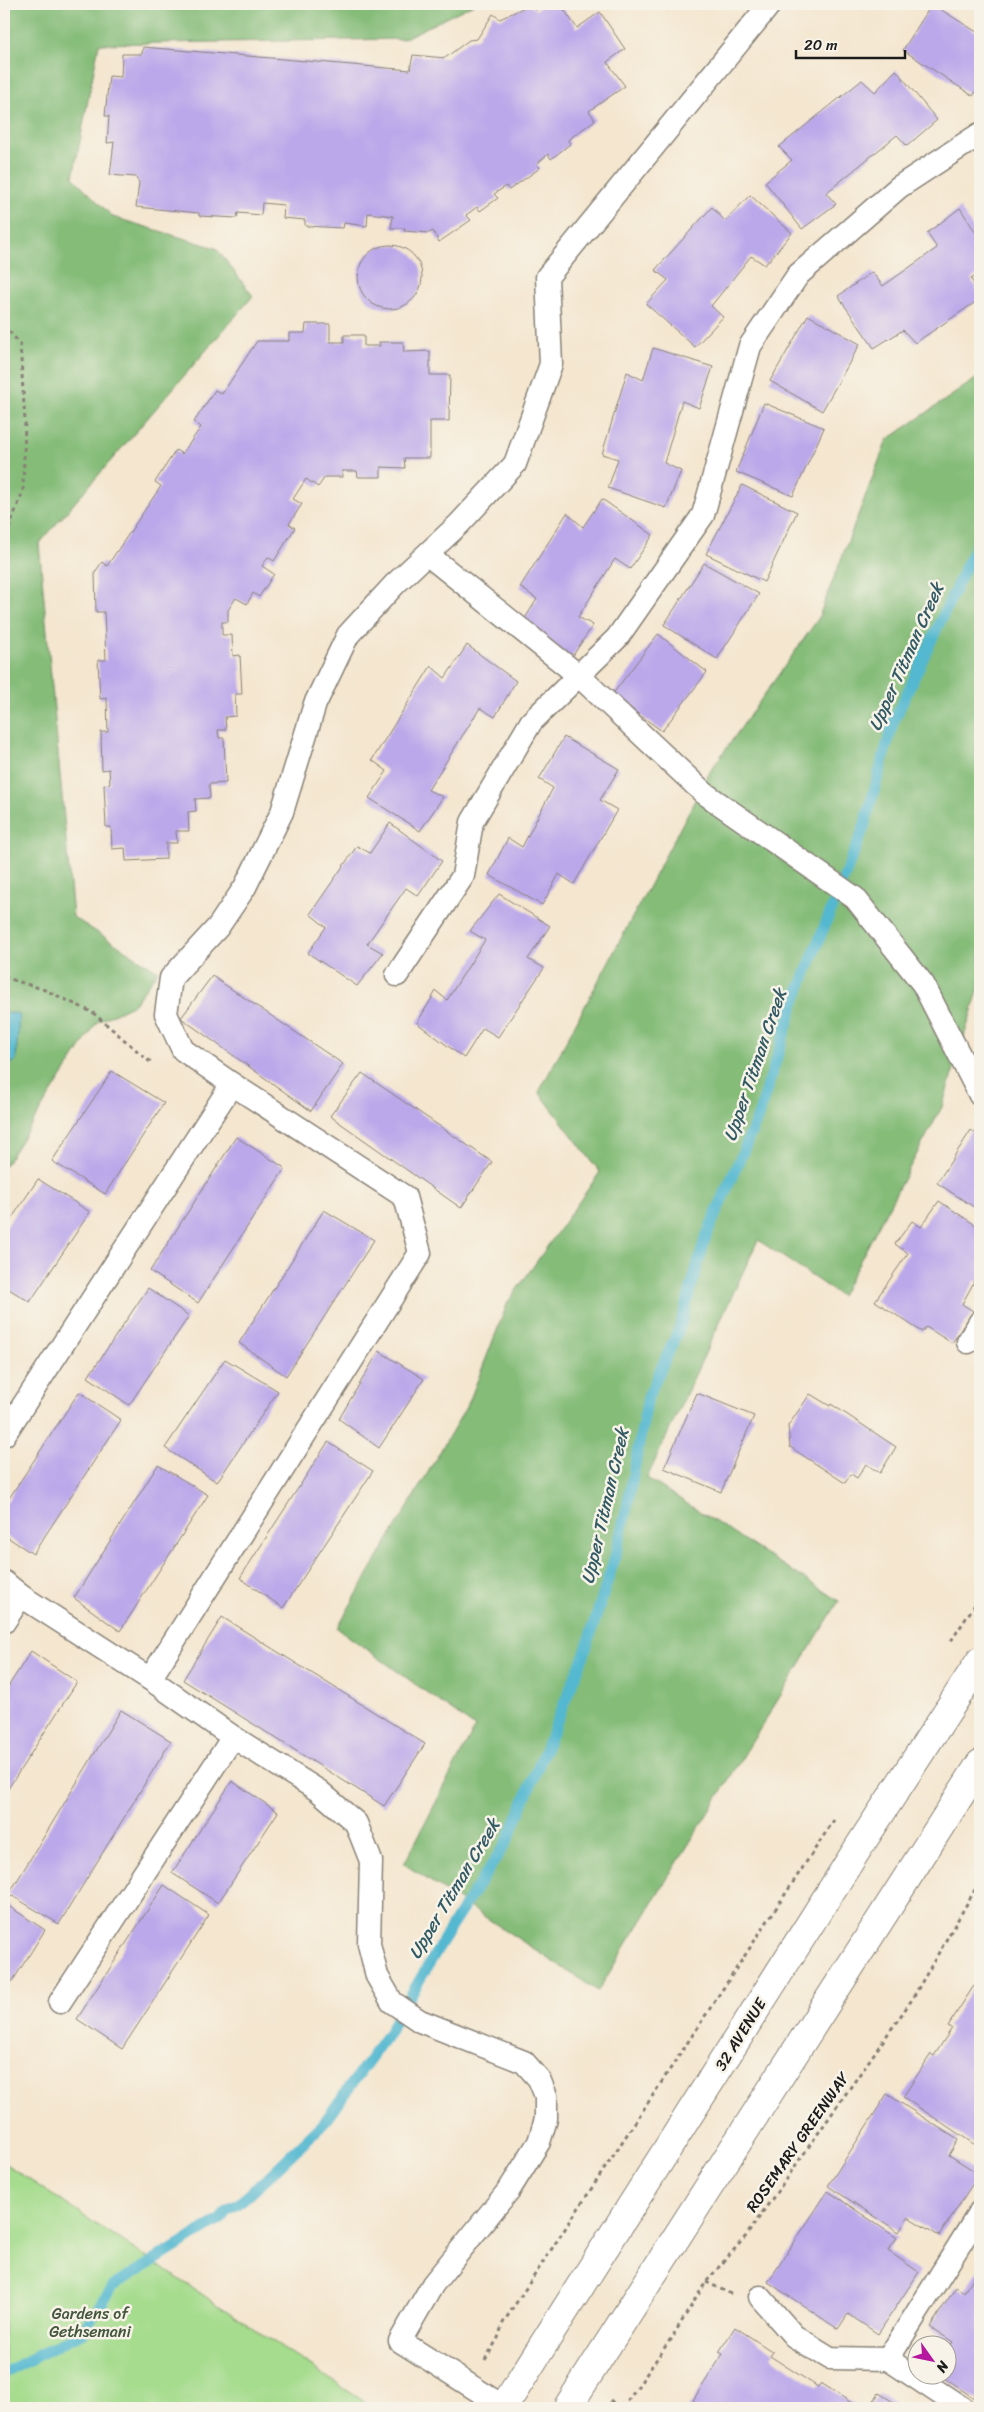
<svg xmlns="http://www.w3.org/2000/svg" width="984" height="2412" viewBox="0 0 984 2412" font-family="Sriracha,sans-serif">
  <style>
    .green { fill: #a5dc8d; stroke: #607c54 }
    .forest { fill: #84bc78; stroke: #506c4a }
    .water { fill: #52b8d0; stroke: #376a76 }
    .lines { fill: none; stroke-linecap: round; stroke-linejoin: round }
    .stream { stroke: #52b8d0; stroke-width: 11 }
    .building { fill: #bba8ea }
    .service-casing { stroke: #888176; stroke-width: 25 }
    .secondary-casing { stroke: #888176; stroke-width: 30 }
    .path { stroke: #888176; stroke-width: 3; stroke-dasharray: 4 4; stroke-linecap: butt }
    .service { stroke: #fff; stroke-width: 22 }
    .secondary { stroke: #fff; stroke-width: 28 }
    .labels { text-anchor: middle; stroke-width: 5; stroke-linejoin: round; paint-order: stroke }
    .street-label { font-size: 16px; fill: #1c1c1c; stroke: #f7f3e8 }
    .park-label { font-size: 16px; fill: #45563e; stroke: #f7f3e8 }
    .water-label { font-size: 18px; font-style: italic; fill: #325a64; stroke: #f7f3e8 }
  </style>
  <rect width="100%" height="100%" fill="#f7f3e8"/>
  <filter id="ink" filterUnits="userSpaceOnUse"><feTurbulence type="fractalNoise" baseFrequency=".02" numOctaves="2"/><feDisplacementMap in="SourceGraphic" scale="10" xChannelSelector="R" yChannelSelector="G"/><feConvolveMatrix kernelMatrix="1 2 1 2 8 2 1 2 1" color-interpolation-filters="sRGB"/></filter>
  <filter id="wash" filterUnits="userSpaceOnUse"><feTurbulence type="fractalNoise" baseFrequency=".0096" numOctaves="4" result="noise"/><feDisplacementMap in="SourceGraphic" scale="20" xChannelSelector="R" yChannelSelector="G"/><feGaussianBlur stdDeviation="1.12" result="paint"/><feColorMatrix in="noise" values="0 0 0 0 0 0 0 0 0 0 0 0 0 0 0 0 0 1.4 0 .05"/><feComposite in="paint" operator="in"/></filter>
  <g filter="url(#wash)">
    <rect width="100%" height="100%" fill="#f4e6cf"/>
    <!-- green -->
    <path class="green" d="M4,2163L357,2397L374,2408H4Z"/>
    <!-- forest -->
    <g class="forest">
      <path d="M4,4H474L403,39L99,44L73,177L113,217L216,248L253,296L39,544L73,917L158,971L134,1004L97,1022L4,1167Z"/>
      <path d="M980,376V985L942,1107L841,1296L758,1240L647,1478L839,1601L598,1991L404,1864L475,1727L337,1628L469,1402L508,1302L600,1172L539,1092L711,770L818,619L887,440Z"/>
    </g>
    <!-- water -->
    <path class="water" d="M4,1012L19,1014L16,1060L4,1068Z"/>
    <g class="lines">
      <!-- stream -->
      <path class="stream" d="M4,2373L83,2332L113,2286L221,2219L226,2211L238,2204L267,2178L323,2124L387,2035L451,1927L508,1840L584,1655L615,1557L627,1507L648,1397L680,1327L705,1239L758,1117L794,1003L864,827L893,723L980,536"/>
    </g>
    <g id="blocks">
      <!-- building -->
      <g class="building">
        <path d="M544,4H560L577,28L600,12L625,49L607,62L625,86L589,111L595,120L568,140L570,144L551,159L548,154L537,164L540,168L509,190L506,186L494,194L498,198L480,211L477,207L466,215L471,220L439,242L433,231L429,233L404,231L405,228H391L393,216L368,213L367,226L344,223L343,228L305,226V220L283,218L284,205L262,203L261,215L238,213L237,218L199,216V213L136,207L139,183L136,177L110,175L114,142L107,143L109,116H105L109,76L121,77L122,54H142L143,47L410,70L413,55L445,58L469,40L477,39L493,14L500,19L529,5L536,10Z"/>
        <path d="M932,4L980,34V85L973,96L903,50Z"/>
        <path d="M896,70L937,120L907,146L897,135L826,193L836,204L802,229L765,182L792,160L779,147L862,80L875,92Z"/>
        <path d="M750,195L792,233L765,265L751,256L711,306L723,317L695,347L646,304L668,280L655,270L712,207L725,221Z"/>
        <path d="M960,208L980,239V273L971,279L980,295V299L915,343L903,330L874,348L838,296L872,272L883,286L937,248L927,233Z"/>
        <circle cx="390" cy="277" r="32"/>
        <path d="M808,315L860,344L822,411L770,381Z"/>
        <path d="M306,324H330V342H344V335H364V346H380L379,342H403L404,352L430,351V375H450L449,421H430V458H404L405,468L381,467V477H358L357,471H342V477H325L318,487L306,479L293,499L302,504L289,524L295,528L274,561L268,557L262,566L274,574L259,597L253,593L247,604L236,598L228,610V622H222V635H232L233,656L240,655L242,694H235L236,716L225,717L226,730H218L219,738H224L226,783L209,784L210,798L195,799L196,811L188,812L189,831H176L177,843H166V859L126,861L125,848L112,849L111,827H106L104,785L110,784L109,769L102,770L101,732H108L107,698L100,699L98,660H106L104,612H96L95,572L102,562L107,566L161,486L155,482L176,450L182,454L201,427L194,422L215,390L222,394L257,341H289V333H305Z"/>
        <path d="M653,348L713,367L699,408L682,401L664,463L681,471L666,508L608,488L618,459L602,454L627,372L643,380Z"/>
        <path d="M764,403L824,428L793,496L736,472Z"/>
        <path d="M742,485L797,512L764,582L706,554Z"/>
        <path d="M602,499L653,535L630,569L615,559L578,617L593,625L570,660L521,625L537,599L520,587L567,513L583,527Z"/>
        <path d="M704,563L759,594L717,659L664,625Z"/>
        <path d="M658,634L707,672L662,731L612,695Z"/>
        <path d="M467,645L516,681L495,717L480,708L428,790L443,797L420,831L369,798L387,771L372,760L431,666L445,678Z"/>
        <path d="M564,737L619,769L600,800L617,810L574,884L559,874L542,905L489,875L508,838L522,847L553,788L539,779Z"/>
        <path d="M390,823L442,861L418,896L406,888L367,944L383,953L357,986L308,953L326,927L310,914L357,846L370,853Z"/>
        <path d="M499,894L550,926L528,959L544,968L498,1037L483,1028L464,1058L417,1023L436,991L447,1000L485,940L470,931Z"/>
        <path d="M212,976L343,1064L311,1111L181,1018Z"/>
        <path d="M112,1071L164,1103L105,1194L52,1161Z"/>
        <path d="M362,1073L492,1162L461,1208L330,1116Z"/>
        <path d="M971,1130L980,1136V1211L937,1183Z"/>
        <path d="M236,1137L285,1168L198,1303L150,1271Z"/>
        <path d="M38,1179L90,1212L30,1302L4,1286V1230Z"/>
        <path d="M939,1201L980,1228V1283L975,1280L962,1304L973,1311L952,1343L926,1327L922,1332L875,1301L908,1253L895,1244L912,1221L921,1227Z"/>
        <path d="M324,1210L374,1240L286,1376L239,1343Z"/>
        <path d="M148,1288L189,1316L129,1405L88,1377Z"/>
        <path d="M379,1351L424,1379L379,1448L339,1419Z"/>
        <path d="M225,1359L278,1391L217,1482L165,1448Z"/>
        <path d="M79,1392L121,1420L33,1554L4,1535V1506Z"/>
        <path d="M697,1393L754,1416L721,1492L664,1468Z"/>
        <path d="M810,1394L830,1406L831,1404L896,1447L880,1473L866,1464L857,1478L851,1474L845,1483L790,1447L788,1426Z"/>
        <path d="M328,1442L373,1471L283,1608L240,1578Z"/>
        <path d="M158,1465L208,1495L120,1631L74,1598Z"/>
        <path d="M222,1617L425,1744L384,1806L183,1680Z"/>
        <path d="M31,1651L77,1682L4,1795V1693Z"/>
        <path d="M121,1710L171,1741L59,1924L9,1894Z"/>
        <path d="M232,1781L278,1812L218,1903L172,1873Z"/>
        <path d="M164,1885L209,1915L122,2049L77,2019Z"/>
        <path d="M4,1903L45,1930L12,1982L4,1976Z"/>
        <path d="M977,1981L980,1983V2148L903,2097L931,2054L934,2056L952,2028L948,2026Z"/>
        <path d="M887,2094L958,2140L949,2155L979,2174L939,2236L908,2217L899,2232L828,2186Z"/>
        <path d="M828,2191L897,2238L888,2251L919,2272L878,2334L848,2314L838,2329L768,2282Z"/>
        <path d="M980,2268V2402L938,2374H946V2352L953,2342L930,2327L956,2287L964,2292Z"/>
        <path d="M735,2327L773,2352L770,2356L818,2387L821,2383L855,2405L853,2408H688L723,2354L719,2352Z"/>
        <path d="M879,2393L903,2408H869Z"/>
      </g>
    </g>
  </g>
  <g filter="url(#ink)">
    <use href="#blocks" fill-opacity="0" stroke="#888176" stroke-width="1"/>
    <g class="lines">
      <!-- service casing -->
      <g class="service-casing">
        <g id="service">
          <path d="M428,555L578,675L704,793L855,898L923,984L980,1095"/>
          <path d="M397,975L463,876L472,822L531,722L617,638L703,515L750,346L798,275L899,187L980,134"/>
          <path d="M968,1342L980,1322"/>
          <path d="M4,1435L232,1084L183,1050L166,1014L171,978L218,927L245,887L282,812L315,704L348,635L395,584L459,524L515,464L551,364L547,277L770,4"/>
          <path d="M4,1582L21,1596L150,1679L233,1737L319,1791L356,1823L371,1861L369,1944L377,1976L392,2002L420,2021L524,2062L539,2079L546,2096V2119L539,2142L509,2190L433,2284L400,2341L504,2407"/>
          <path d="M4,1622L21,1596"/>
          <path d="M150,1679L420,1253L405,1197L232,1084"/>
          <path d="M60,2002L233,1737"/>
          <path d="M760,2297L794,2336L830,2358L888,2359L962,2408"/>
          <path d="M888,2359L980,2212"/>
        </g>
      </g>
      <!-- secondary casing -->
      <g class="secondary-casing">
        <g id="secondary">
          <path d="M503,2408L862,1842L980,1661"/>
          <path d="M567,2408L980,1764"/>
        </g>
      </g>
      <!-- path -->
      <g class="path">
        <path d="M4,325L20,344L25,421L23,491L4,542"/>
        <path d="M4,977L45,990L92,1012L149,1061L152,1057"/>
        <path d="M951,1641L980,1597"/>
        <path d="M706,2282L731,2294"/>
        <path d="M485,2360L498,2338L503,2323L834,1820"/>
        <path d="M610,2400L620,2408"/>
        <path d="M623,2408L674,2334L706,2282L746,2236L911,2001L980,1881"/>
      </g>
      <!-- service -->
      <use href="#service" class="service"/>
      <!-- secondary -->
      <use href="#secondary" class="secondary"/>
    </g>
  </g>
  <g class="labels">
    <!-- street labels -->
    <g class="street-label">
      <text transform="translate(740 2034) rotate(-58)" y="6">32 AVENUE</text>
      <text transform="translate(797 2142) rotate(-55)" y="6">ROSEMARY GREENWAY</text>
    </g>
    <!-- park labels -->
    <g class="park-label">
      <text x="90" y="2319">Gardens of<tspan x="90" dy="18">Gethsemani</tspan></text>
    </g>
    <!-- water labels -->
    <g class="water-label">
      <text transform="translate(906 657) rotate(-66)" y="6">Upper Titman Creek</text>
      <text transform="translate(755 1065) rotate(-71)" y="6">Upper Titman Creek</text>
      <text transform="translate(605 1506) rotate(-77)" y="6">Upper Titman Creek</text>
      <text transform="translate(454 1889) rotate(-59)" y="6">Upper Titman Creek</text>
    </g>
  </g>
  <!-- margin -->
  <rect width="984" height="2412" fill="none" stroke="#f7f3e8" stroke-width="20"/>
  <!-- north arrow -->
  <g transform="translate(932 2360) rotate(123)"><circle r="24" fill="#f7f3e8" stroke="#9f9d96"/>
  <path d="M0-4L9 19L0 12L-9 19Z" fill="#b5179e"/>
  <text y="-8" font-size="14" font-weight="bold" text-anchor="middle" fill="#1c1c1c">N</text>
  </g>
  <!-- scale -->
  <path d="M796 50v8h109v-8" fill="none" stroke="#1c1c1c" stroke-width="2.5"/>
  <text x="804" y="50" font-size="15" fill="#1c1c1c" stroke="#f7f3e8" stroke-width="4" paint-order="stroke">20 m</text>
</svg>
